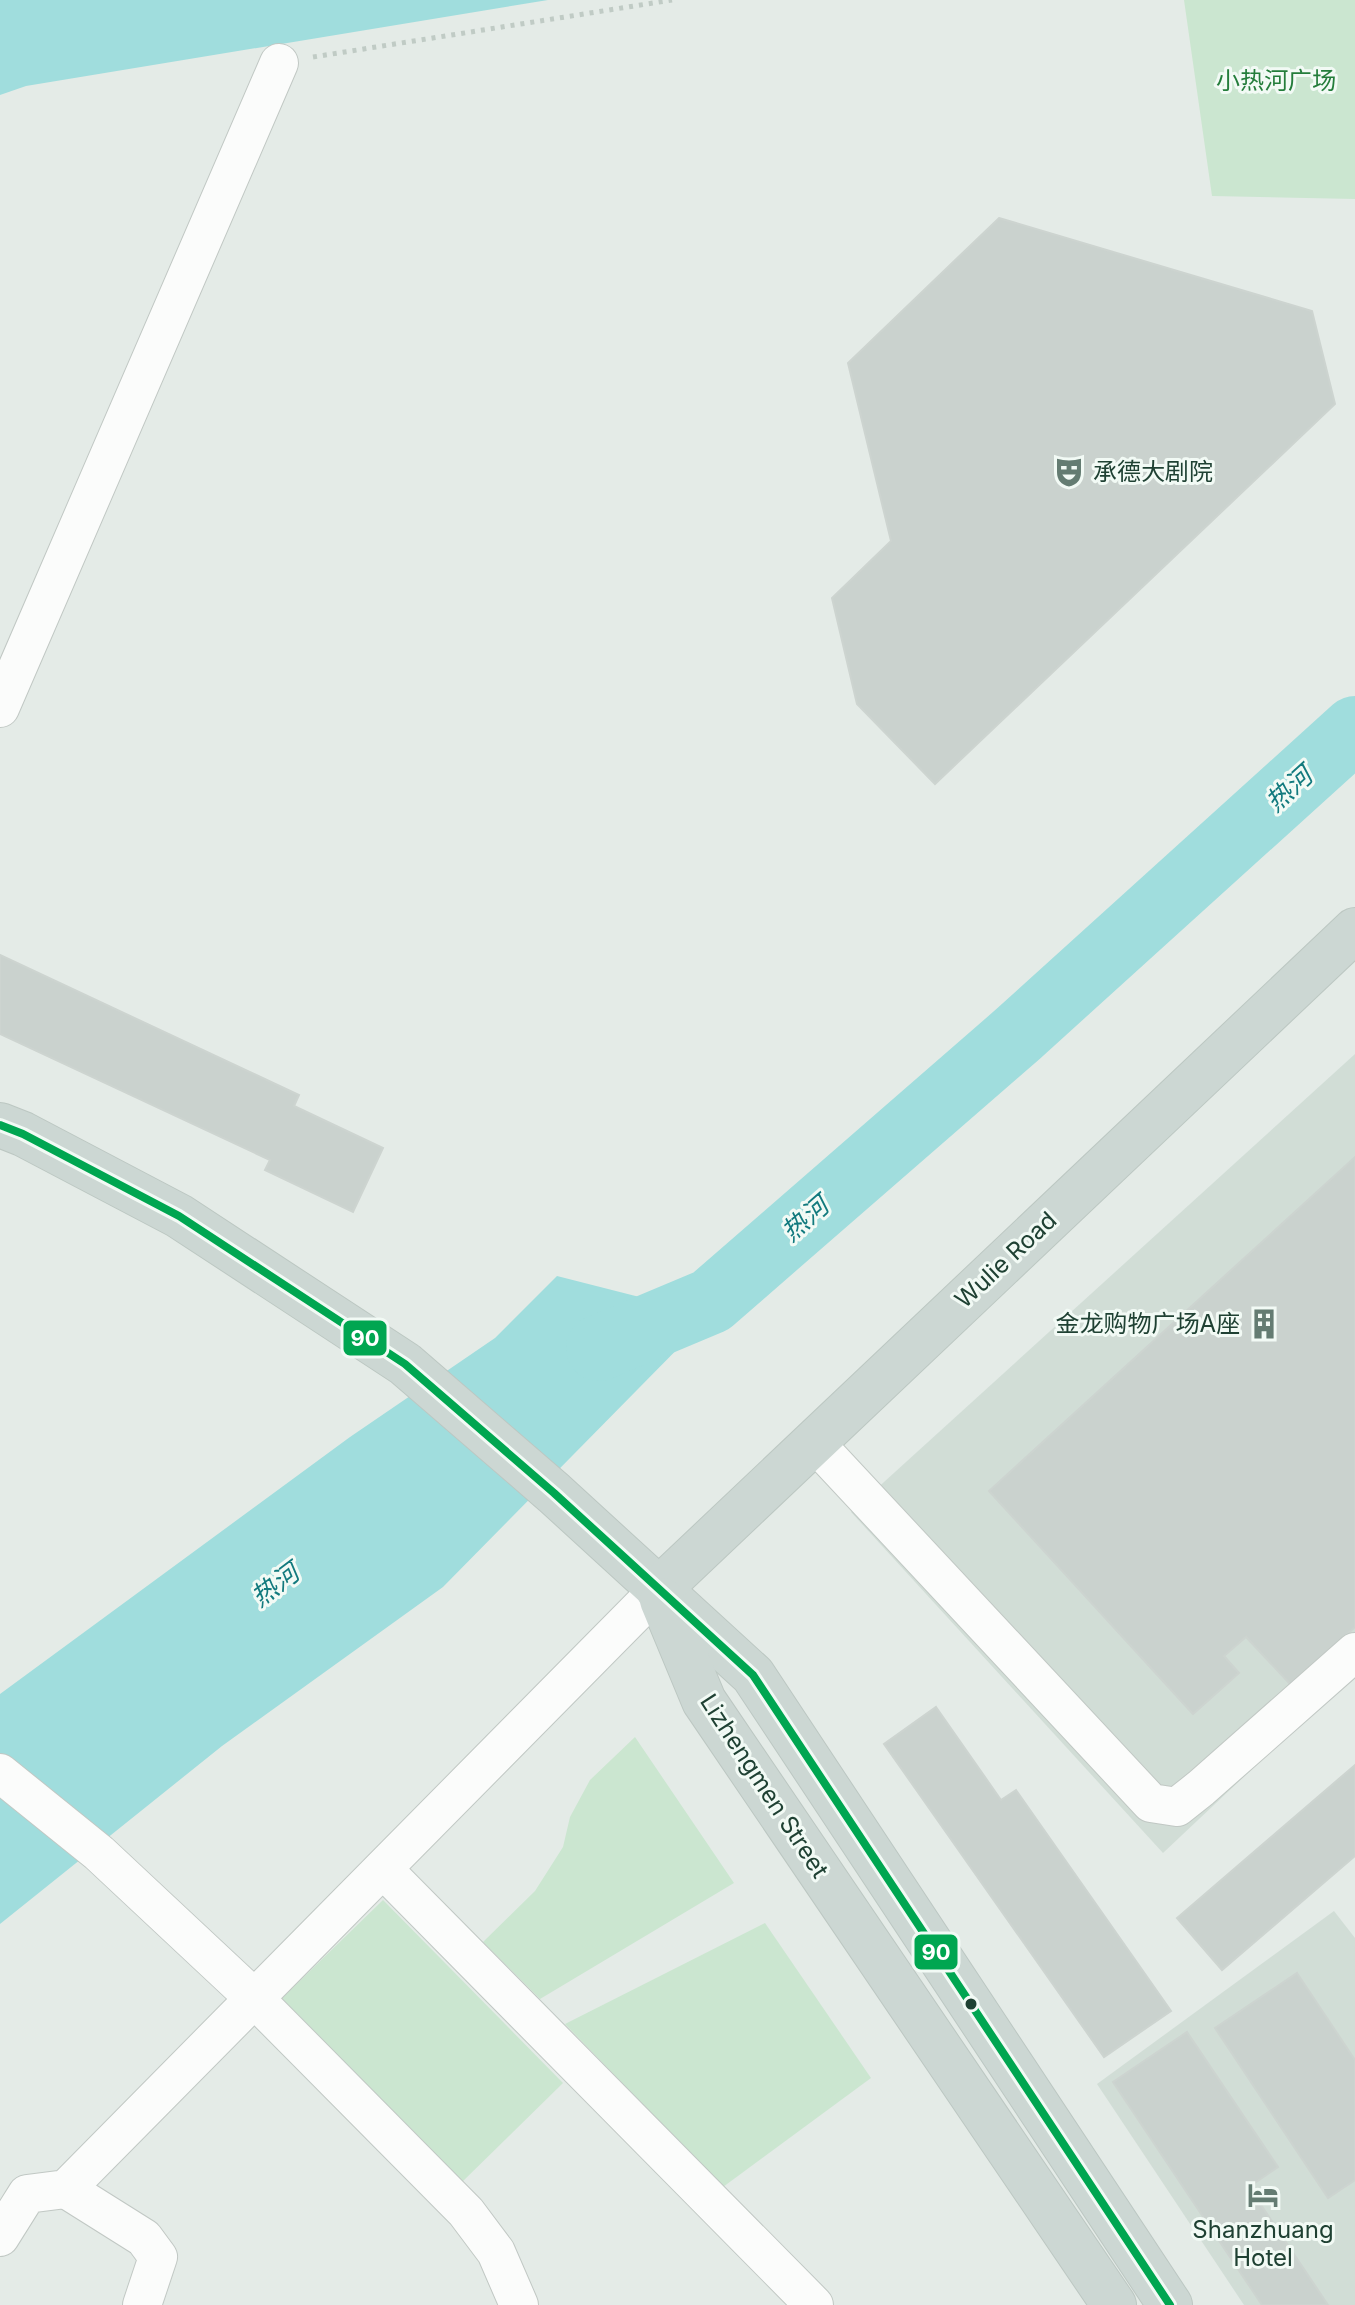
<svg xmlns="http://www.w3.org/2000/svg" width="1355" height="2305" viewBox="0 0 1355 2305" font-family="Inter,'Noto Sans SC',sans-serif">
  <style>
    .built { fill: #d1ddd6 }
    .green { fill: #cbe6d0 }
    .water { fill: #a0dddd }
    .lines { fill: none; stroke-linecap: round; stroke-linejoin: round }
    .river { stroke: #a0dddd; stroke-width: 66 }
    .building { fill: #cad2ce; stroke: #cdd4d0; stroke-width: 2 }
    .minor-casing { stroke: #c1c8c4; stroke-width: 40 }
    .major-casing { stroke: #bcc7c2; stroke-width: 46 }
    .path { stroke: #c0cbc5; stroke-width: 5; stroke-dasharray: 4 6; stroke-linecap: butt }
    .minor { stroke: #fbfcfb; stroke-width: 38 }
    .major { stroke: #ccd7d3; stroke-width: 44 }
    .bus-1-casing { stroke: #f2faf5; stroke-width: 14 }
    .bus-1 { stroke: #00a651; stroke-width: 8 }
    .bus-dot { fill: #1f4133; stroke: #f2faf5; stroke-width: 3 }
    .labels { text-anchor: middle; stroke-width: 6; stroke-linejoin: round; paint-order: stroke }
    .park-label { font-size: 24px; fill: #247d3b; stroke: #f2faf5 }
    .poi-label { font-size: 24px; fill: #1f4133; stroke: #f2faf5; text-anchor: start }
    .street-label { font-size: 24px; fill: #1f4133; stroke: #f2faf5 }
    .water-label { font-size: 26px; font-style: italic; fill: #127a7e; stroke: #f2faf5 }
    .line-badge { stroke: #f2faf5; stroke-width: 3 }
    .badge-label { font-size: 22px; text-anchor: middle; font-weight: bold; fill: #fff }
  </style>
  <rect width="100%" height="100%" fill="#e4ebe7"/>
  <!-- built -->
  <g class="built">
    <path d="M1355,1054V1672L1163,1853L851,1512Z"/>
    <path d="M1334,1911L1355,1938V2305H1244L1097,2084Z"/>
  </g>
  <!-- green -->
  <g class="green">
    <path d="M1184,0H1355V199L1212,196Z"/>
    <path d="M635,1737L734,1883L540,1999L483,1942L535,1891L563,1847L570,1817L590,1780Z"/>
    <path d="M383,1900L563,2083L459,2185L279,2001Z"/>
    <path d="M765,1923L871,2078L723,2187L565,2024Z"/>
  </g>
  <!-- water -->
  <g class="water">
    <path d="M0,0H548L26,86L0,95Z"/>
    <path d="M557,1276L663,1303L702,1324L443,1587L222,1746L0,1924V1694L350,1437L495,1338Z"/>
  </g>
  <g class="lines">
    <!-- river -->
    <path class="river" d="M599,1348L711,1301L1018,1034L1355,729"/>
  </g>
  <!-- building -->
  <g class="building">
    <path d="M999,218L1312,311L1335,404L935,784L857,704L832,598L891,541L848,363Z"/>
    <path d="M0,955L299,1095L294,1106L383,1148L353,1212L265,1170L270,1160L0,1034Z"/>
    <path d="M1355,1157V1627L1291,1685L1246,1637L1224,1656L1239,1673L1193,1714L989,1491Z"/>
    <path d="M936,1707L1001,1800L1016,1790L1171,2011L1104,2057L884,1744Z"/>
    <path d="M1355,1765V1856L1222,1970L1177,1918Z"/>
    <path d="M1297,1973L1355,2060V2180L1328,2198L1215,2028Z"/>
    <path d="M1187,2032L1278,2167L1249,2187L1328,2305H1262L1113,2082Z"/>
  </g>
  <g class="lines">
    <!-- minor casing -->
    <g class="minor-casing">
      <g id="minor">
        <path d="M0,708L279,63"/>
        <path d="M814,1442L1151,1803L1177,1807L1201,1788L1355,1652"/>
        <path d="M0,1773L99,1853L254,1998L466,2212L496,2252L519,2305"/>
        <path d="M383,1869L814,2305"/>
        <path d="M66,2189L144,2238L158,2257L142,2305"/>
        <path d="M0,2237L27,2194L66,2189L658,1590"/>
      </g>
    </g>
    <!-- major casing -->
    <g class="major-casing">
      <g id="major">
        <path d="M0,1125L23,1134L179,1216L405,1364L554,1493L753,1675L1170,2305"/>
        <path d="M658,1590L1355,930"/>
        <path d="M662,1600L704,1701L1114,2305"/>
      </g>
    </g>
    <!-- path -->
    <path class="path" d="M313,57L672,0"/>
    <!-- minor -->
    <use href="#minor" class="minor"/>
    <!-- major -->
    <use href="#major" class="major"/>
    <!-- bus-1 casing -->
    <g class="bus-1-casing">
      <path id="bus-1" d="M0,1125L23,1134L179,1216L405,1364L554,1493L753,1675L1170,2305"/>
    </g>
    <!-- bus-1 -->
    <use href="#bus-1" class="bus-1"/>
  </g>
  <!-- icons -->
  <defs>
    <g id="theatre-bare" transform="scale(2.4)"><path d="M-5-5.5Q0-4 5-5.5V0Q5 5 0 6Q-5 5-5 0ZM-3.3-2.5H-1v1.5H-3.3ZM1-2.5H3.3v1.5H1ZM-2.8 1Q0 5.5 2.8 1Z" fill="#647c72" stroke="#f2faf5" stroke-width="2.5" paint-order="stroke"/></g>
    <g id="building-bare" transform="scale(2.4)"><path d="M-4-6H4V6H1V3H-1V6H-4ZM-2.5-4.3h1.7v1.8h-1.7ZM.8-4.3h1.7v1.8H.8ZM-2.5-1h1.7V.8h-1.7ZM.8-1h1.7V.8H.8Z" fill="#647c72" stroke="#f2faf5" stroke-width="2.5" paint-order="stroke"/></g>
    <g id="hotel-bare" transform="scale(2.4)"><path d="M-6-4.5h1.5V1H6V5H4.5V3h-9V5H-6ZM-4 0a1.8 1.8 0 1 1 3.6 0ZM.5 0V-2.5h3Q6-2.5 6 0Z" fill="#647c72" stroke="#f2faf5" stroke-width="2.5" paint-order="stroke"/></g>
  </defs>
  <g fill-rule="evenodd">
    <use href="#theatre-bare" x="1069" y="472"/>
    <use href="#building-bare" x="1264" y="1324"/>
    <use href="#hotel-bare" x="1263" y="2195"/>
  </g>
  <!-- markers -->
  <circle class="bus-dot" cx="971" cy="2004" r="7"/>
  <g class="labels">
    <!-- park labels -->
    <g class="park-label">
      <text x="1276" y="89">小热河广场</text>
    </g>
    <!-- poi labels -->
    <g class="poi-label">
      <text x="1093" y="480">承德大剧院</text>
      <text x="1240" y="1332" text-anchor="end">金龙购物广场A座</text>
      <text x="1263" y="2238" text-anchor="middle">Shanzhuang<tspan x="1263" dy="28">Hotel</tspan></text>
    </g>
    <!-- street labels -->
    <g class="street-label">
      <text transform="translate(1006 1260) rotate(-43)" y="8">Wulie Road</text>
      <text transform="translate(764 1786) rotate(57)" y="8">Lizhengmen Street</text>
    </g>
    <!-- water labels -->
    <g class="water-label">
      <text transform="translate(1289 789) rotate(-42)" y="9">热河</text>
      <text transform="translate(805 1219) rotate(-41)" y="9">热河</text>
      <text transform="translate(275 1585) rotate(-37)" y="9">热河</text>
    </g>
  </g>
  <g class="line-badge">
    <rect x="342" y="1319" width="46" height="38" rx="8" fill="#00a651"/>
    <rect x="913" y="1933" width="46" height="38" rx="8" fill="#00a651"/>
  </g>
  <g class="badge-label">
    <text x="365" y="1346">90</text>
    <text x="936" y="1960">90</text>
  </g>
</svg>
